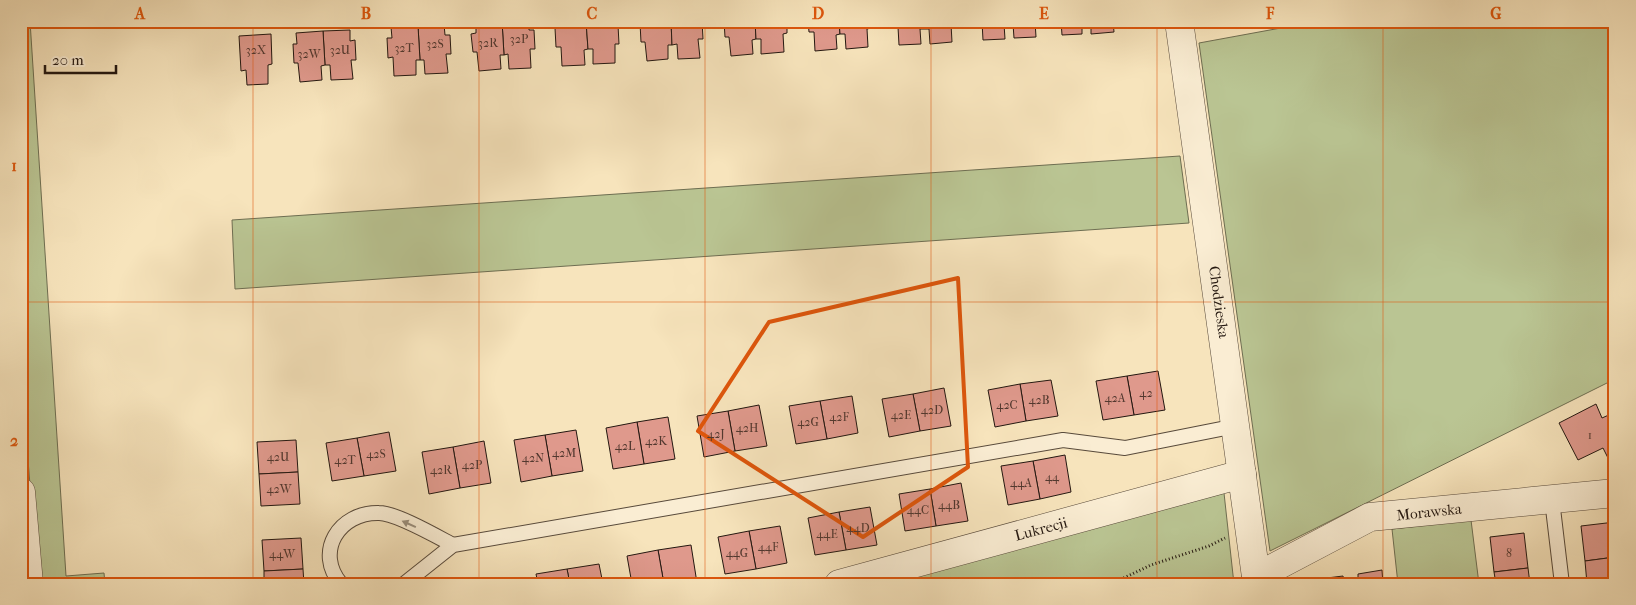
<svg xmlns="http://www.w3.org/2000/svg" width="1636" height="605" viewBox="0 0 1636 605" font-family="'IM FELL French Canon',serif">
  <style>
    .green { fill: #bac593; stroke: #6e6e52 }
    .building { fill: #df998c; stroke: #231710 }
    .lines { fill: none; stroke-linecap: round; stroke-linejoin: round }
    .service-casing { stroke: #584a3b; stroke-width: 16 }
    .minor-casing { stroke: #584a3b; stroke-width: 29 }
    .path { stroke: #231710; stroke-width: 3; stroke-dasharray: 1 2.5; stroke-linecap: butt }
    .service { stroke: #faedd3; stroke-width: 14 }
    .minor { stroke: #faedd3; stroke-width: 28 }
    .oneway { fill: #998d7b }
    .marked { fill: none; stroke: #de560c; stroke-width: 4; stroke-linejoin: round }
    .grid { fill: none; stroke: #de560c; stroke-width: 1; stroke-opacity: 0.55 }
    .labels { text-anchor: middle; stroke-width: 5; stroke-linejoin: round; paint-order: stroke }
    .number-label { font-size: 12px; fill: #52382f }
    .street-label { font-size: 15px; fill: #231710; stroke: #faedd3 }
    .neatline { fill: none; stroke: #de560c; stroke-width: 2 }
    .grid-label { font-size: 16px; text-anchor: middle; font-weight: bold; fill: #de560c }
  </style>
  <rect width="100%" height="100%" fill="#f7e4bc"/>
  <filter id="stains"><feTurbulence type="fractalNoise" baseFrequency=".004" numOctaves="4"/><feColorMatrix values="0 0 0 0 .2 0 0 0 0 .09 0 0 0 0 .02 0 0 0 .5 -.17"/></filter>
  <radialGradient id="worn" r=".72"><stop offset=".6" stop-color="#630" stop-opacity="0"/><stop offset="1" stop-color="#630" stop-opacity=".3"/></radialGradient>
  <!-- green -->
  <g class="green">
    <path d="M21,21H30L66,576L104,573L105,584H38L21,373Z"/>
    <path d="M1319,21H1615V379L1270,551L1199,43Z"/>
    <path d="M1180,156L1189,223L235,289L232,220Z"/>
    <path d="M1224,493L1234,584H920L917,576Z"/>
    <path d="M1471,520L1479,584H1398L1392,529Z"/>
  </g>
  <!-- building -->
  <g class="building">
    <path d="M502,21H529V30H534L535,49H530L531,68L509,69L508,54L504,55Z"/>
    <path d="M502,21L504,55H500L501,69L479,71L477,52H473L471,34L476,33V22Z"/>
    <path d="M560,21H586L588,49L584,50L585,65L562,66L561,47H556L555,28H560Z"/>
    <path d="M586,21H613V25H618L619,44H615V63L593,64V49H588Z"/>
    <path d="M644,21H671L672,45H668V59L647,61L645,42H641L640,23Z"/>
    <path d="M671,21H702L703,39H698L700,58L678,59L677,44L672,45Z"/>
    <path d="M724,21H755L756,39L752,40L753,54L731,56L729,37H725Z"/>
    <path d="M755,21H787V33L783,34L784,52L761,54V39H756Z"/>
    <path d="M808,21H839L840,34L836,35L837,49L815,51L814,32H809Z"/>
    <path d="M839,21H871V28L867,29L868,47L846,49L845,34H840Z"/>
    <path d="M893,21H924V29H920L921,44L899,45L898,27H893Z"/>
    <path d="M924,21H955L956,23L951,24L952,42L930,44L929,29H924Z"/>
    <path d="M977,21H1008L1009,24H1004L1005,39L983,40L982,22Z"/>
    <path d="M1008,21H1035L1036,37L1014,38L1013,24H1009Z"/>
    <path d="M1061,21H1082V34L1062,35Z"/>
    <path d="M1091,21H1113L1114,32L1091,34Z"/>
    <path d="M444,24L445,35H450L451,54H446L448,73L425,74L424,60H420L418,26Z"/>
    <path d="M418,26L420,60H416V75L394,76L393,57L388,58L387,38H392L391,27Z"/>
    <path d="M350,30V41L355,40L356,60H351L353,79L331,80L330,65H325L323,31Z"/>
    <path d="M323,31L325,65L321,66L322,80L300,82L298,63H294L293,44H297L296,33Z"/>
    <path d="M271,34L272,64L268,65V84L247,85L246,70L241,71L239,36Z"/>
    <path d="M1158,371L1165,410L1134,415L1127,376Z"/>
    <path d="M1127,376L1134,415L1103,420L1096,381Z"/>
    <path d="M1051,380L1058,416L1026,421L1020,384Z"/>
    <path d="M1020,384L1026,421L995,427L988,390Z"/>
    <path d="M944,388L951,426L920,431L913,394Z"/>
    <path d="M913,394L920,431L889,437L882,399Z"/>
    <path d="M852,396L858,433L827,439L820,401Z"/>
    <path d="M820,401L827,439L796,444L789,406Z"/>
    <path d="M1596,404L1602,418L1611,414L1615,421V454L1608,458L1603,448L1578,460L1559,423Z"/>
    <path d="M759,405L767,446L735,451L728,411Z"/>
    <path d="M728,411L735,451L704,457L697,416Z"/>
    <path d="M668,417L675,459L644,464L637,422Z"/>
    <path d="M637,422L644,464L613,469L606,428Z"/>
    <path d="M576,430L583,471L552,476L545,435Z"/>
    <path d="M389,432L396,471L364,476L357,438Z"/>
    <path d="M545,435L552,476L521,482L514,440Z"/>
    <path d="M357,438L364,476L332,481L326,443Z"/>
    <path d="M296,440L298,472L259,474L257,442Z"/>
    <path d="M484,441L491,483L460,488L453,447Z"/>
    <path d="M453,447L460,488L429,494L422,452Z"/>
    <path d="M1065,455L1071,492L1040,499L1033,461Z"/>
    <path d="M1033,461L1040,499L1008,505L1001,466Z"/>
    <path d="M298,472L300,504L261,506L259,474Z"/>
    <path d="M961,483L968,521L936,526L930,489Z"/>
    <path d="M930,489L936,526L905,531L899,494Z"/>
    <path d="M870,507L877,545L846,550L839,512Z"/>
    <path d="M839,512L846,550L815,555L808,518Z"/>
    <path d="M1615,522V557L1585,561L1581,526Z"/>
    <path d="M780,526L787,563L756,569L749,531Z"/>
    <path d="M749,531L756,569L725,574L718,537Z"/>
    <path d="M1524,533L1528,568L1494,572L1490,537Z"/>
    <path d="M301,538L303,569L264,571L262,540Z"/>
    <path d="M691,545L697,583L664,584L658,550Z"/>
    <path d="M658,550L664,584H632L627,556Z"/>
    <path d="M1615,557V584H1587L1585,561Z"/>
    <path d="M599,564L603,584H570L567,569Z"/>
    <path d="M1528,568L1530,584H1496L1494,572Z"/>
    <path d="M303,569L304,584H264V571Z"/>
    <path d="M567,569L570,584H538L536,574Z"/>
    <path d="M1382,570L1383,584H1351V578L1358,579V574Z"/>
    <path d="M1343,576L1344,581L1351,578V584H1319V579Z"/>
  </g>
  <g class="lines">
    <!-- service casing -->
    <g class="service-casing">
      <g id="service">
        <path d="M1552,500L1562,584"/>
        <path d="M341,584C314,552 339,512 379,513C396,513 436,536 453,545"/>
        <path d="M404,584L453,545L1063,440L1125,448L1236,426"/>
      </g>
    </g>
    <!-- minor casing -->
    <g class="minor-casing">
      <g id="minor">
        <path d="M1179,21L1257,584"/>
        <path d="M21,492L29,584"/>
        <path d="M1256,577L1370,517L1615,493"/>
        <path d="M839,584L1242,474"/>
      </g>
    </g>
    <!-- path -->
    <path class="path" d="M1111,584L1151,565L1209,546L1225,538"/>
    <!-- service -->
    <use href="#service" class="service"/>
    <!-- minor -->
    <use href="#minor" class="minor"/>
  </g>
  <!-- one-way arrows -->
  <defs><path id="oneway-solid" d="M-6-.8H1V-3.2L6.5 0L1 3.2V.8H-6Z" transform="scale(1.25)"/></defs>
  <use class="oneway" href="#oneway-solid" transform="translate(409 524) rotate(-156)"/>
  <!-- marked area -->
  <path class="marked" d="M958,278L968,467L863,537L698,431L769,322Z"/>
  <!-- grid -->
  <path class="grid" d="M253,21V584M479,21V584M705,21V584M931,21V584M1157,21V584M1383,21V584M21,302H1615"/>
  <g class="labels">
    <!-- number labels -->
    <g class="number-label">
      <text x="519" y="43">32P</text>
      <text x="488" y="47">32R</text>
      <text x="435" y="48">32S</text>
      <text x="404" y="52">32T</text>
      <text x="256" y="54">32X</text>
      <text x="340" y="54">32U</text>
      <text x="309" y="58">32W</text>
      <text x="1146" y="397">42</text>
      <text x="1115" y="402">42A</text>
      <text x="1039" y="404">42B</text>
      <text x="1007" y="409">42C</text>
      <text x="932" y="414">42D</text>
      <text x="901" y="419">42E</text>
      <text x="839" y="421">42F</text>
      <text x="808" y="426">42G</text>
      <text x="747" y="432">42H</text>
      <text x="716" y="438">42J</text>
      <text x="1590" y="439">1</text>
      <text x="656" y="445">42K</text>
      <text x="625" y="450">42L</text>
      <text x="564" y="457">42M</text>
      <text x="376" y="458">42S</text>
      <text x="278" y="461">42U</text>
      <text x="533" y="462">42N</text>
      <text x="345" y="464">42T</text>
      <text x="472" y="469">42P</text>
      <text x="441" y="474">42R</text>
      <text x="1052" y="481">44</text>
      <text x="1021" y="487">44A</text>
      <text x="279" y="493">42W</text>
      <text x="949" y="509">44B</text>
      <text x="918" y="514">44C</text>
      <text x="858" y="532">44D</text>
      <text x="827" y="538">44E</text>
      <text x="768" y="551">44F</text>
      <text x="737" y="557">44G</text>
      <text x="1509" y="557">8</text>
      <text x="282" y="558">44W</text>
    </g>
    <!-- street labels -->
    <g class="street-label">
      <text transform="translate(1219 302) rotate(82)" y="5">Chodzieska</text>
      <text transform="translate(1429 512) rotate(-6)" y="5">Morawska</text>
      <text transform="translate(1041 529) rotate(-15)" y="5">Lukrecji</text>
    </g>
  </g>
  <!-- margin -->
  <rect width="1636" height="605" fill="none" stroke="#f7e4bc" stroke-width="55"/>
  <!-- scale -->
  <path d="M45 65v8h71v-8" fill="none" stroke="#231710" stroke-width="2.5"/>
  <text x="52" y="65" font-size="15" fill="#231710" stroke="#faedd3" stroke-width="4" paint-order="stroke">20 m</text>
  <rect x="28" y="28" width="1580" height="550" class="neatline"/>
  <g class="grid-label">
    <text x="140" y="19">A</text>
    <text x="366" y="19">B</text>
    <text x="592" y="19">C</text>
    <text x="818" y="19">D</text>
    <text x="1044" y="19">E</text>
    <text x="1270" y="19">F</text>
    <text x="1496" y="19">G</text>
    <text x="14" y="171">1</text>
    <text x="14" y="446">2</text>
  </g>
  <rect width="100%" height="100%" filter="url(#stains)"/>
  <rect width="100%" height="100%" fill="url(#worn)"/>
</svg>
